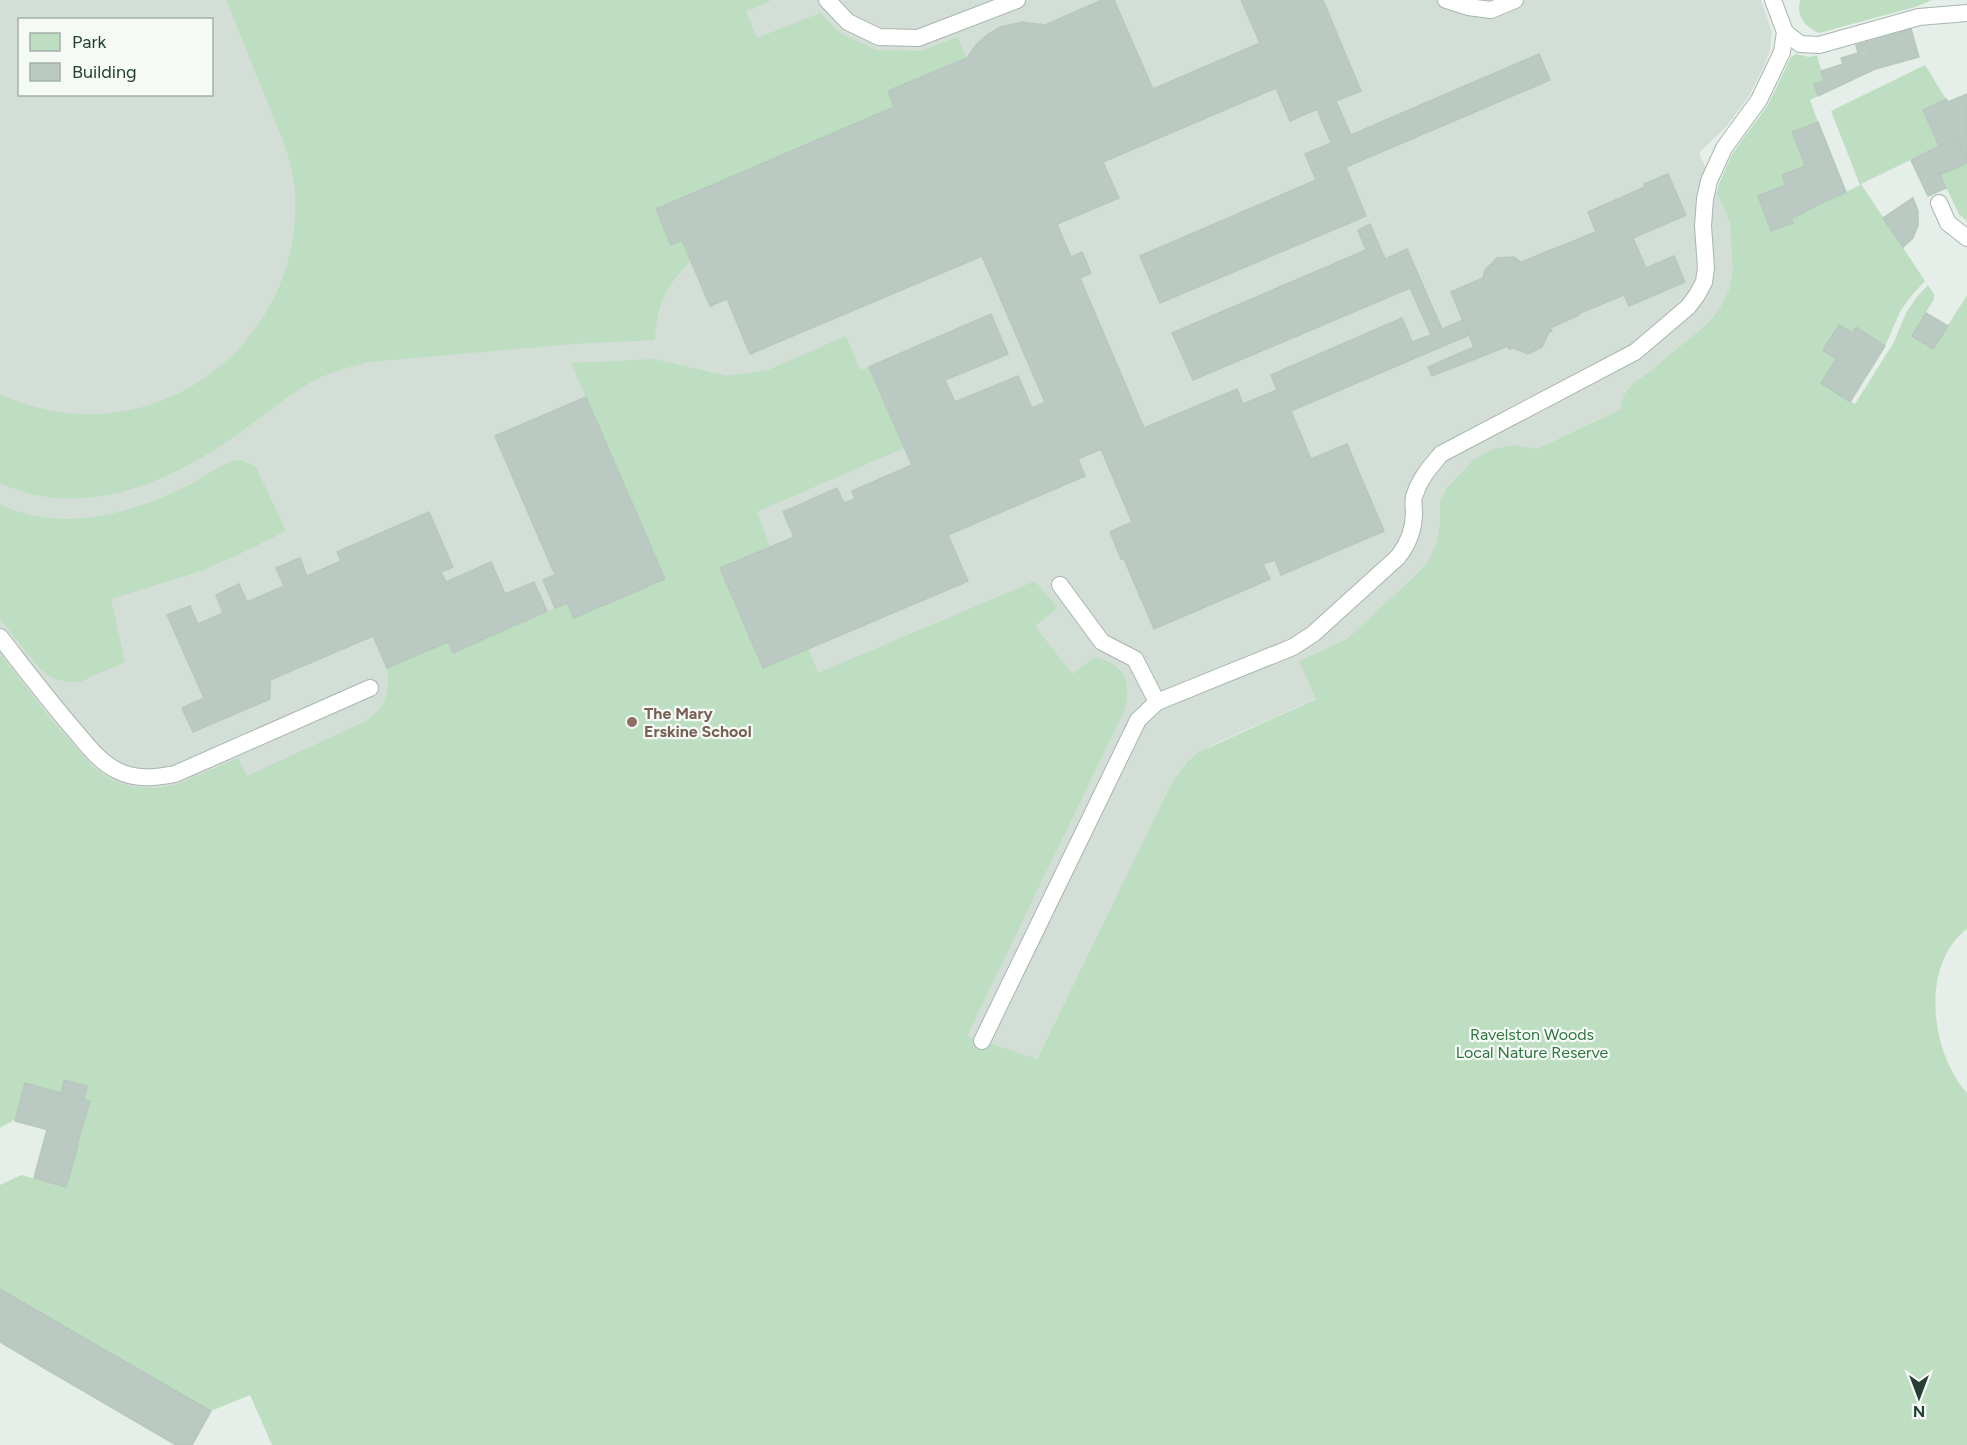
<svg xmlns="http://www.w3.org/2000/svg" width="1967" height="1445" viewBox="0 0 1967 1445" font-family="Figtree,sans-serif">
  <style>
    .built { fill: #d3ded7; fill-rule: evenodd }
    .green { fill: #bedec2 }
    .building { fill: #bac9c1; stroke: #b7c8be; stroke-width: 1.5 }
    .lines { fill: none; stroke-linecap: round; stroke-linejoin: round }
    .service-casing { stroke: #a7b6af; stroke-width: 18 }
    .service { stroke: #fff; stroke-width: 16 }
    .education-dot { fill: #8d6e63; stroke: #f6faf7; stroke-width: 2 }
    .labels { text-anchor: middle; stroke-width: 4.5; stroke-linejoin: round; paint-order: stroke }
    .education-label { font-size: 16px; font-weight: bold; fill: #785e54; stroke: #f6faf7; text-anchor: start }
    .park-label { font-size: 16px; fill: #2f7640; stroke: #f6faf7 }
  </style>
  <rect width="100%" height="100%" fill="#e5eee9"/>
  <!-- built -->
  <path class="built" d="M0,0H1761L1772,31L1770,50L1764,66L1750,94L1727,126L1699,153L1740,243L1744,341L1438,644L1212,745L1188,761L1171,784L1037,1059L0,879ZM20,20H212V94H20Z"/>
  <!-- green -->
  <g class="green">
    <path d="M226,0H772L746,11L757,38L820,13L840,33L876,50L920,51L958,37L966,58L888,91L894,107L656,209L671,244L682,240L691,261C665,287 657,304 655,340L572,344L369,362C350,367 330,372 313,381C280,400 251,426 219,447C153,489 75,518 0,483V394C144,462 304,350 295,192C293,160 279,131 267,101C253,67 240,34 226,0Z"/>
    <path d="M1800,0H1932L1915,7L1819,33C1805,27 1796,16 1800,0Z"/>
    <path d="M1796,54L1809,57L1817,55L1824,81L1815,84L1818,96L1810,100L1818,122L1792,132L1805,166L1782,175L1786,185L1758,197L1772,231L1793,222L1791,219L1860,185L1831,111L1925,65L1946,99L1923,110L1939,146L1861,184L1925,281L1912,295L1901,310L1885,346L1856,327L1853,333L1839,325L1823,350L1836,359L1821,383L1855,404L1894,342L1906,313L1916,298L1928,285L1934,294V299L1912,336L1933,349L1967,295V929C1920,964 1930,1052 1967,1093V1445H272L250,1395L211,1411L0,1289V1185L21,1175L66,1187L90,1101L84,1099L87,1086L65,1080L61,1093L0,1128V654L51,719L93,767L112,780L133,787L156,788L178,784L238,758L247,776L366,721C386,706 390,693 387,668L448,642L453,652L567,603L574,618L665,579L571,363L654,359L728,376L768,370L846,336L860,370L869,367L904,448L757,512L818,673L1035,581L1058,608L1035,626L1072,674L1095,657C1124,664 1132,682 1125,709L967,1036L1037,1059L1171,784L1188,761L1199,752L1316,699L1299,661L1346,640L1417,574L1429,560L1437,541L1440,523V502L1447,488L1474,459L1493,449L1515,445L1537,449L1620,410L1624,395L1633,383L1648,373L1706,325L1719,310L1729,290L1733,270L1730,222L1717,193L1719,184L1732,154L1768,105L1791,57Z"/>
    <path d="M1967,163V221L1959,214L1940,175Z"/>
    <path d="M241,460L256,467L286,531L244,552L201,571L111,599L125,662L80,682H68L54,679L40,669L0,619V504C60,534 130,514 187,486C204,479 223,460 241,460Z"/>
  </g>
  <!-- building -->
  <g class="building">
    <path d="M1102,0H1114L1153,89L1260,43L1241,0H1323L1361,91L1336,101L1351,135L1539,54L1550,80L1346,167L1366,216L1160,303L1140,256L1316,180L1305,154L1331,143L1317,109L1290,121L1276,88L1103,162L1119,198L1057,224L1071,257L1082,252L1091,273L1080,278L1144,428L1237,389L1243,404L1277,390L1271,375L1402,318L1412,342L1431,335L1410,288L1193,380L1172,333L1366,250L1358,230L1370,224L1385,259L1407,249L1442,329L1463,320L1469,335L1291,411L1311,459L1347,444L1384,531L1281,575L1275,560L1263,564L1270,579L1154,629L1124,559H1121L1110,532L1132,522L1101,449L1078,459L1085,476L948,535L968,581L763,668L720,568L794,537L783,512L837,488L844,503L855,499L852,491L912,465L869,367L991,314L1008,354L945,380L955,402L1018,376L1032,408L1045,402L982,256L750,354L727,299L710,306L682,240L671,245L656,209L894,107L888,91L967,58L976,45L987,35L1000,27L1022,22L1045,25Z"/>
    <path d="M1911,29L1919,57L1875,69L1867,42Z"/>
    <path d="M1867,42L1875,69L1818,96L1814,84L1824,81L1821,71L1843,64L1841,58L1858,53L1856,45Z"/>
    <path d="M1967,94V160L1957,137L1939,146L1923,110L1946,99L1948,102Z"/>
    <path d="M1818,122L1846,192L1820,204L1792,132Z"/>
    <path d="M1957,137L1967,163L1940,175L1946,188L1928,196L1911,160Z"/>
    <path d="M1805,166L1820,204L1791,219L1793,223L1771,231L1758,196L1786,185L1782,175Z"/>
    <path d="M1668,174L1686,215L1633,238L1646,268L1674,256L1685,282L1629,306L1624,295L1578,314L1579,315L1550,328L1552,331L1549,332L1542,347L1528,354L1513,348L1509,349L1508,346L1432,376L1428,367L1474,347L1451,292L1483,278L1485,270L1497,258L1514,257L1521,262L1596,232L1588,212L1645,187L1644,184Z"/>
    <path d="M1913,198L1918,211V225L1913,238L1903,247L1883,218Z"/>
    <path d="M1926,313L1948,326L1933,349L1912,336Z"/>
    <path d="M1839,325L1853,333L1856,327L1885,346L1850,402L1821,383L1836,359L1823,350Z"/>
    <path d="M586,397L665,579L574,618L567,603L555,608L543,580L555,575L495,436Z"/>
    <path d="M429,512L453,567L441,572L446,582L491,562L505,594L534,582L547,611L453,653L448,642L387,668L373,636L270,680V699L193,732L182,708L204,698L167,615L190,606L198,624L223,613L216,595L239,584L247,602L284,586L276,568L300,558L307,576L341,561L337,552Z"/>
    <path d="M64,1080L87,1086L84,1099L61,1093Z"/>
    <path d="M25,1083L90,1101L79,1138L15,1121Z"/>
    <path d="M47,1130L79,1138L75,1157L42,1148Z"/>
    <path d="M42,1148L75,1157L66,1187L34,1178Z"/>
    <path d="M0,1289L67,1328L44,1368L0,1342Z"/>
    <path d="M67,1328L211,1411L192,1445H176L44,1368Z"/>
  </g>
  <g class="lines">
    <!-- service casing -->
    <g class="service-casing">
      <g id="service">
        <path d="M827,0L848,22L879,37L918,38L1017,0"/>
        <path d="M1446,0L1468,7L1491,10L1515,0"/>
        <path d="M1785,32L1800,44L1819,45L1919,17L1967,13"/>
        <path d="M1939,203L1948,223L1967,238"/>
        <path d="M1060,585L1102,642L1135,659L1157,702"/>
        <path d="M0,637C25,669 49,701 76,732C88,746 99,761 116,770C135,780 155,778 175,774L370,688"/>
        <path d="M982,1041L1138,720L1157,702L1293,647L1313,634L1398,557C1409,543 1414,530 1414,513C1414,506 1412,499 1415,494C1420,478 1431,466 1441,454L1635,352L1688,307L1697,295L1704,282L1706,268L1703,226L1705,199L1709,181L1724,148L1759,100L1782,52L1785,32L1773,0"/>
      </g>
    </g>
    <!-- service -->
    <use href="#service" class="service"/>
  </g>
  <!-- markers -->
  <circle class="education-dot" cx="632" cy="722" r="6"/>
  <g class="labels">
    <!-- education labels -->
    <g class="education-label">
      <text x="644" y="719">The Mary<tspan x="644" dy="18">Erskine School</tspan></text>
    </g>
    <!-- park labels -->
    <g class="park-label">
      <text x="1532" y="1040">Ravelston Woods<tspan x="1532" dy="18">Local Nature Reserve</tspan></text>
    </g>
  </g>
  <!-- legend -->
  <rect x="18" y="18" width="195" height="78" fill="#f6faf7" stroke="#a2b0a9" stroke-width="1.5"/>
  <rect x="30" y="33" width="30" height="18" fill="#bedec2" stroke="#a2b0a9" stroke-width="1.5"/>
  <text x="72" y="48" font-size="18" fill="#244034">Park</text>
  <rect x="30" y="63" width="30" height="18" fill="#bac9c1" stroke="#a2b0a9" stroke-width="1.5"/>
  <text x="72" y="78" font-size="18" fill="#244034">Building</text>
  <!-- north arrow -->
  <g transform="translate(1919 1397) rotate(180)" stroke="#f6faf7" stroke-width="4.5" paint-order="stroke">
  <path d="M0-4.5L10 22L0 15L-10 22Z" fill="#244034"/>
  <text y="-9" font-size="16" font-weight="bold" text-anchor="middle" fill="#244034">N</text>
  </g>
</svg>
